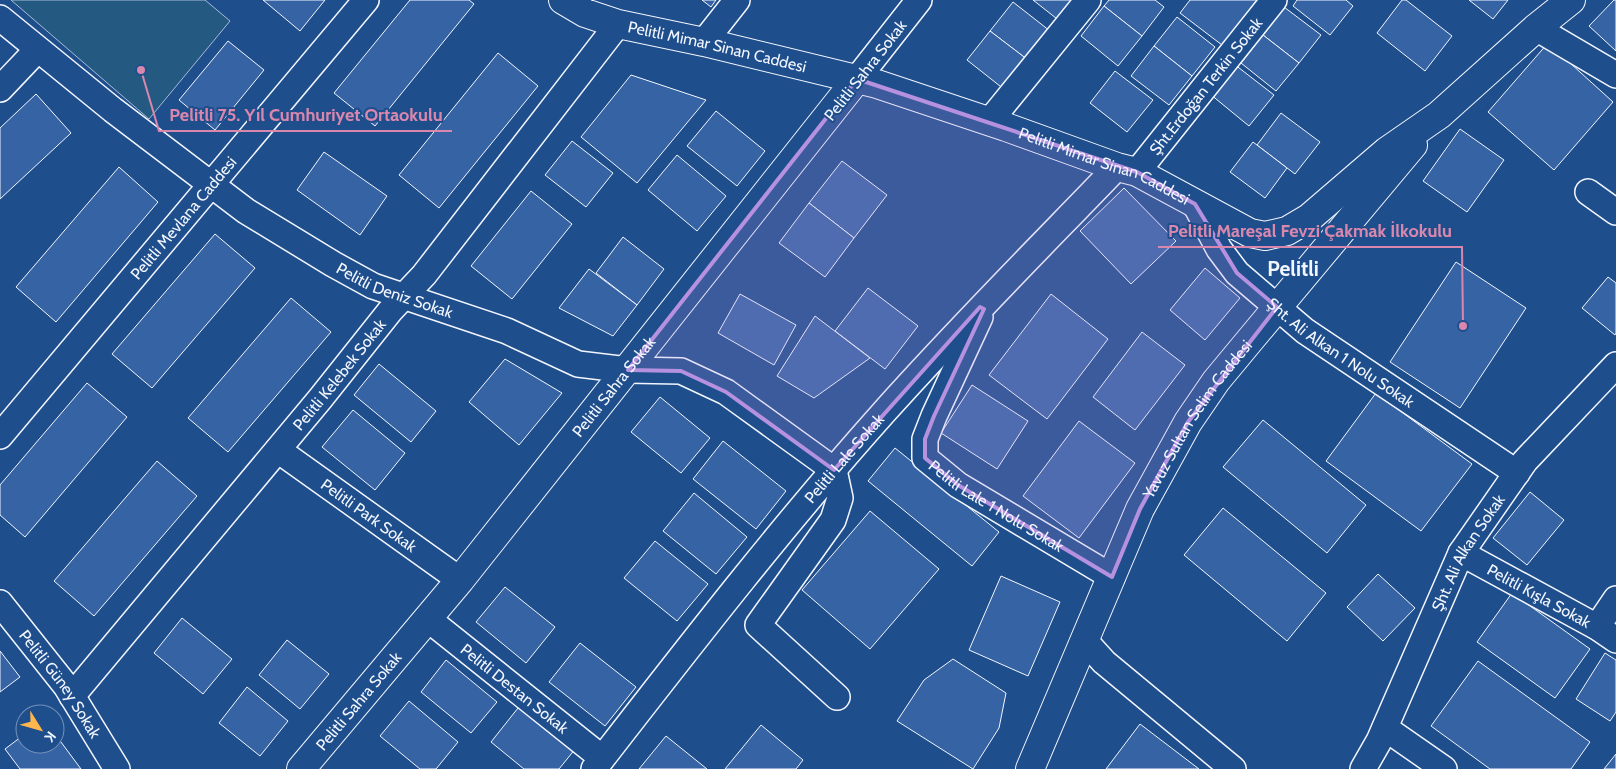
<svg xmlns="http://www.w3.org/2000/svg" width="1616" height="769" viewBox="0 0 1616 769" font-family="Cabin,sans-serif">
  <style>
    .green { fill: #245a82; stroke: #a8bbd7 }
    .building { fill: #3563a3; stroke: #f2f6ff }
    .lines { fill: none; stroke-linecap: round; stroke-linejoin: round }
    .street-casing { stroke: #f2f6ff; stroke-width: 28 }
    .secondary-casing { stroke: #f2f6ff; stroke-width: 30 }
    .street { stroke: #1f4e8c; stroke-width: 25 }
    .secondary { stroke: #1f4e8c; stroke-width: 28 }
    .marked { fill: #b691df; fill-opacity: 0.2; stroke: #b691df; stroke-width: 4; stroke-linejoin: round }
    .labels { text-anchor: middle; stroke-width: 4; stroke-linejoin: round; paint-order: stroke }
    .street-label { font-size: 16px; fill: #f2f6ff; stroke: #1f4e8c }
    .district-label { font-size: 21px; font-weight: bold; fill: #f2f6ff; stroke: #1f4e8c }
    .leader { fill: none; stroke: #da87ad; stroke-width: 2 }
    .callout-dot { fill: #da87ad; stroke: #1f4e8c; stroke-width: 2 }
    .callout-label { font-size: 18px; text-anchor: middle; font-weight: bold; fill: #da87ad; stroke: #1f4e8c; stroke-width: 4; stroke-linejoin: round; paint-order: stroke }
  </style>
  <rect width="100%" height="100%" fill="#1f4e8c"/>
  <!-- green -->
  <path class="green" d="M11,0H205L230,21L149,119Z"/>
  <!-- building -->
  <g class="building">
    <path d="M263,0H325L300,31Z"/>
    <path d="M410,0H469L474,4L375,126L334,93Z"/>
    <path d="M702,0H716L711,7Z"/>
    <path d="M1033,0H1077L1061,22Z"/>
    <path d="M1109,0H1155L1164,7L1142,36L1104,6Z"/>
    <path d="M1190,0H1257L1222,45L1180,13Z"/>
    <path d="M1297,0H1346L1353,6L1330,35L1293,6Z"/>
    <path d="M1402,0H1406L1452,36L1425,71L1377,33Z"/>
    <path d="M1469,0H1508L1493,19Z"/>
    <path d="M1614,0H1616V51L1589,26Z"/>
    <path d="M1013,2L1050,31L1028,60L990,31Z"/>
    <path d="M1104,6L1142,36L1118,66L1081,36Z"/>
    <path d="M1284,7L1321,35L1299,63L1263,35Z"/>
    <path d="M1177,17L1215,47L1192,76L1154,46Z"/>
    <path d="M990,31L1028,60L1005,90L967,60Z"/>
    <path d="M1263,35L1299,63L1276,91L1241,63Z"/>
    <path d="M228,41L264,70L215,130L179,100Z"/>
    <path d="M1548,43L1613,102L1554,170L1488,112Z"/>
    <path d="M1154,46L1192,76L1169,105L1131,76Z"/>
    <path d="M498,53L538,86L439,208L399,175Z"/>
    <path d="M1234,64L1274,95L1249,126L1210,94Z"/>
    <path d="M1115,71L1153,100L1127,132L1090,103Z"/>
    <path d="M631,75L706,100L637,183L581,137Z"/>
    <path d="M36,94L71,133L0,199V128Z"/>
    <path d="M716,111L765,151L737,186L687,146Z"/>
    <path d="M1281,113L1320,142L1295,174L1257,145Z"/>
    <path d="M1460,129L1504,160L1467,212L1423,181Z"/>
    <path d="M572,141L613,173L586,207L545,175Z"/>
    <path d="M1253,142L1287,168L1265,198L1230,172Z"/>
    <path d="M324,152L387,196L360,235L297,190Z"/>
    <path d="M677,155L726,196L697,231L648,190Z"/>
    <path d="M842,161L887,195L854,238L809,203Z"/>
    <path d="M119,167L158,202L56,322L16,287Z"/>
    <path d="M1124,188L1176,241L1131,284L1080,231Z"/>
    <path d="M531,191L572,224L512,299L471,266Z"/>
    <path d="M809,203L854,238L825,277L779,243Z"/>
    <path d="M215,234L255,268L152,388L112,354Z"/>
    <path d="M623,237L664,269L637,305L596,273Z"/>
    <path d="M1456,262L1526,308L1460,408L1390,362Z"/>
    <path d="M1205,268L1240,298L1205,340L1170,310Z"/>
    <path d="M589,269L637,305L613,336L559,308Z"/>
    <path d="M1608,277L1616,283V333L1615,335L1582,308Z"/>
    <path d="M868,288L918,326L885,369L835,331Z"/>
    <path d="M740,294L796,325L774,365L718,333Z"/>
    <path d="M1051,294L1108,339L1047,419L989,375Z"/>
    <path d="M291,298L331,332L228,452L188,418Z"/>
    <path d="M815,316L870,358L814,398L777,376Z"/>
    <path d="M1142,332L1185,365L1135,430L1093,397Z"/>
    <path d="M505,359L562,393L519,445L469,402Z"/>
    <path d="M379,364L436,411L411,442L354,395Z"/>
    <path d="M87,383L127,417L25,537L0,515V485Z"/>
    <path d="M972,385L1028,421L997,469L941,433Z"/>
    <path d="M1376,393L1472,464L1421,531L1326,461Z"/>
    <path d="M660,397L710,438L681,473L631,432Z"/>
    <path d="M353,410L405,453L375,490L322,447Z"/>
    <path d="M1263,420L1366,505L1327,553L1223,467Z"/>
    <path d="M1079,421L1135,463L1079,538L1023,496Z"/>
    <path d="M723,441L786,491L756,529L693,479Z"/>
    <path d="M895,448L999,532L972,566L868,481Z"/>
    <path d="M157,461L197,496L94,616L54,581Z"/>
    <path d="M1530,492L1564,520L1527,565L1493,538Z"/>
    <path d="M694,493L747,537L716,574L663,531Z"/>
    <path d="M1223,508L1326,593L1287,641L1184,555Z"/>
    <path d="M870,511L939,569L870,649L802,590Z"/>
    <path d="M655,541L708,584L677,621L624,578Z"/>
    <path d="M1378,574L1415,608L1383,641L1347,607Z"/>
    <path d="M1001,576L1060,602L1028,676L969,650Z"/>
    <path d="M505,587L555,627L526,663L476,622Z"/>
    <path d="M1512,593L1590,649L1555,698L1477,642Z"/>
    <path d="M182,618L232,659L203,694L154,653Z"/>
    <path d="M287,640L329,674L300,709L259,675Z"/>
    <path d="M580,643L636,687L605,726L549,682Z"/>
    <path d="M0,651L20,677L0,692Z"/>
    <path d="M1605,653L1616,660V712L1610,721L1576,699Z"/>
    <path d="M953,659L1006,693L999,728L973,769L897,721L924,680Z"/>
    <path d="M446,660L497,702L471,733L421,692Z"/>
    <path d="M1478,661L1590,742L1571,769H1490L1431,726Z"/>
    <path d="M247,687L288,721L260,756L219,723Z"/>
    <path d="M409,701L458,742L436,769H420L380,736Z"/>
    <path d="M522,703L576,748L559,769H524L491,742Z"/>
    <path d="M1140,724L1199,769H1106Z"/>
    <path d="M761,725L803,760L796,769H725Z"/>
    <path d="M25,734V744H55V734L81,769H20L5,749Z"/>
    <path d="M666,736L707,769H639Z"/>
    <path d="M1616,754V769H1604Z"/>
  </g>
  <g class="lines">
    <!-- street casing -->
    <g class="street-casing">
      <g id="street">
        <path id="s1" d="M0,18L113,110L246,211L333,264L373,286L507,331L578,364L628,370L681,371L726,392L834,470L840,498L833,520L758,625L837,697"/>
        <path d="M1536,28L1616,75"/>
        <path d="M704,42L737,0"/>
        <path d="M857,79L919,0"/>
        <path d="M0,89L37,50"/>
        <path d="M989,122L1088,0"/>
        <path id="s2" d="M1137,172L1274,0"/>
        <path d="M1588,192L1616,212"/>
        <path id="s3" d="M1195,204L1219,249L1237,273L1305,331L1517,473"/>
        <path id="s4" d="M980,317L934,416L925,439V458L958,485L1112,577"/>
        <path id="s5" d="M0,436L366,0"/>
        <path id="s6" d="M278,450L460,580"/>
        <path id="s7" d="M1461,553L1597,627L1616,640"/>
        <path id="s8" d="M0,603L66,686L117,769"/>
        <path id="s9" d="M428,619L602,758"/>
        <path d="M1597,627L1616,599"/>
        <path d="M1085,641L1104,662L1233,769"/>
        <path id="s10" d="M72,696L320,399L390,311L424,275L618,24"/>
        <path d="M1385,728L1444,769"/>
        <path id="s11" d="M594,769C688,648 782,526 885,411C960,327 1039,248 1117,167"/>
        <path id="s12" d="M1363,769L1379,741L1461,553L1525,461L1616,365"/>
      </g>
    </g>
    <!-- secondary casing -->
    <g class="secondary-casing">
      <g id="secondary">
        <path id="s13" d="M563,0L585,13L618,24L704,42L877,84L1006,127L1117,167L1137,172L1250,233L1265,236L1287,231L1309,218L1387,151L1439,115L1536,28L1571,0"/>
        <path id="s14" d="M301,769L460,580L857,79"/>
        <path id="s15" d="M1030,769L1140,509L1188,422L1216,381L1250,340L1413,145"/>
      </g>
    </g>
    <!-- street -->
    <use href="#street" class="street"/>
    <!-- secondary -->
    <use href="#secondary" class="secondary"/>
  </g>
  <!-- marked area -->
  <path class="marked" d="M857,79L1137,172L1195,204L1237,273L1277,307L1188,422L1140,509L1112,577L958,485L925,458V439L934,416L984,309L980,307L834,470L726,392L681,371L628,370Z"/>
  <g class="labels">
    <!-- street labels -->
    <g class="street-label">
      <text dy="6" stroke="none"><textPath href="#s13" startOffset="162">Pelitli Mimar Sinan Caddesi</textPath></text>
      <text transform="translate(865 70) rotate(-52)" y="6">Pelitli Sahra Sokak</text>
      <text dy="6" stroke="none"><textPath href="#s2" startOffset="110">Şht.Erdoğan Terkin Sokak</textPath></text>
      <text dy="6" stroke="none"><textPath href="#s13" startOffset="568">Pelitli Mimar Sinan Caddesi</textPath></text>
      <text dy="6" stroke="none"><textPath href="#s5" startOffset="285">Pelitli Mevlana Caddesi</textPath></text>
      <text dy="6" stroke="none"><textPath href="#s1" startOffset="482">Pelitli Deniz Sokak</textPath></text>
      <text dy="6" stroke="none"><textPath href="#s3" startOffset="212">Şht. Ali Alkan 1 Nolu Sokak</textPath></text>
      <text dy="6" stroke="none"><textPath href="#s10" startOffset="418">Pelitli Kelebek Sokak</textPath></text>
      <text dy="6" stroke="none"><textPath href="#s14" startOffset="494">Pelitli Sahra Sokak</textPath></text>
      <text dy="6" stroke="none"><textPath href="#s15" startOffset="389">Yavuz Sultan Selim Caddesi</textPath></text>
      <text dy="6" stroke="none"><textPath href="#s11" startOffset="399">Pelitli Lale Sokak</textPath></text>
      <text dy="6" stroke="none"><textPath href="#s4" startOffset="239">Pelitli Lale 1 Nolu Sokak</textPath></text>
      <text dy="6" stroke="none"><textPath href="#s6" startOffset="112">Pelitli Park Sokak</textPath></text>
      <text dy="6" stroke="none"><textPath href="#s12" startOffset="241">Şht. Ali Alkan Sokak</textPath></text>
      <text dy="6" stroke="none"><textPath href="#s7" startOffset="89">Pelitli Kışla Sokak</textPath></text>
      <text dy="6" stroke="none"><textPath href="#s8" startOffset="101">Pelitli Güney Sokak</textPath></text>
      <text dy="6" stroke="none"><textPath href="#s9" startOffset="111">Pelitli Destan Sokak</textPath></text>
      <text dy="6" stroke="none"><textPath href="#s14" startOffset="89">Pelitli Sahra Sokak</textPath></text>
    </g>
    <!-- district labels -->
    <g class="district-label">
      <text x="1293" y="276">Pelitli</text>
    </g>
  </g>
  <!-- callouts -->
  <path class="leader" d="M141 70L159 131H452M1463 326L1462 247H1158"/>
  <g class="callout-dot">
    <circle cx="141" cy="70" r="5"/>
    <circle cx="1463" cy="326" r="5"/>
  </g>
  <g class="callout-label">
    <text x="306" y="121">Pelitli 75. Yıl Cumhuriyet Ortaokulu</text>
    <text x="1310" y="237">Pelitli Mareşal Fevzi Çakmak İlkokulu</text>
  </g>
  <!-- north arrow -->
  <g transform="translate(40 729) rotate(127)"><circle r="24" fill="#1f4e8c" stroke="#7391ba"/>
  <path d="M0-4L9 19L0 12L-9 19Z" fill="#ffb74d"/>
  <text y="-8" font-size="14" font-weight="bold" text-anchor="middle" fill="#f2f6ff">K</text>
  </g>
</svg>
